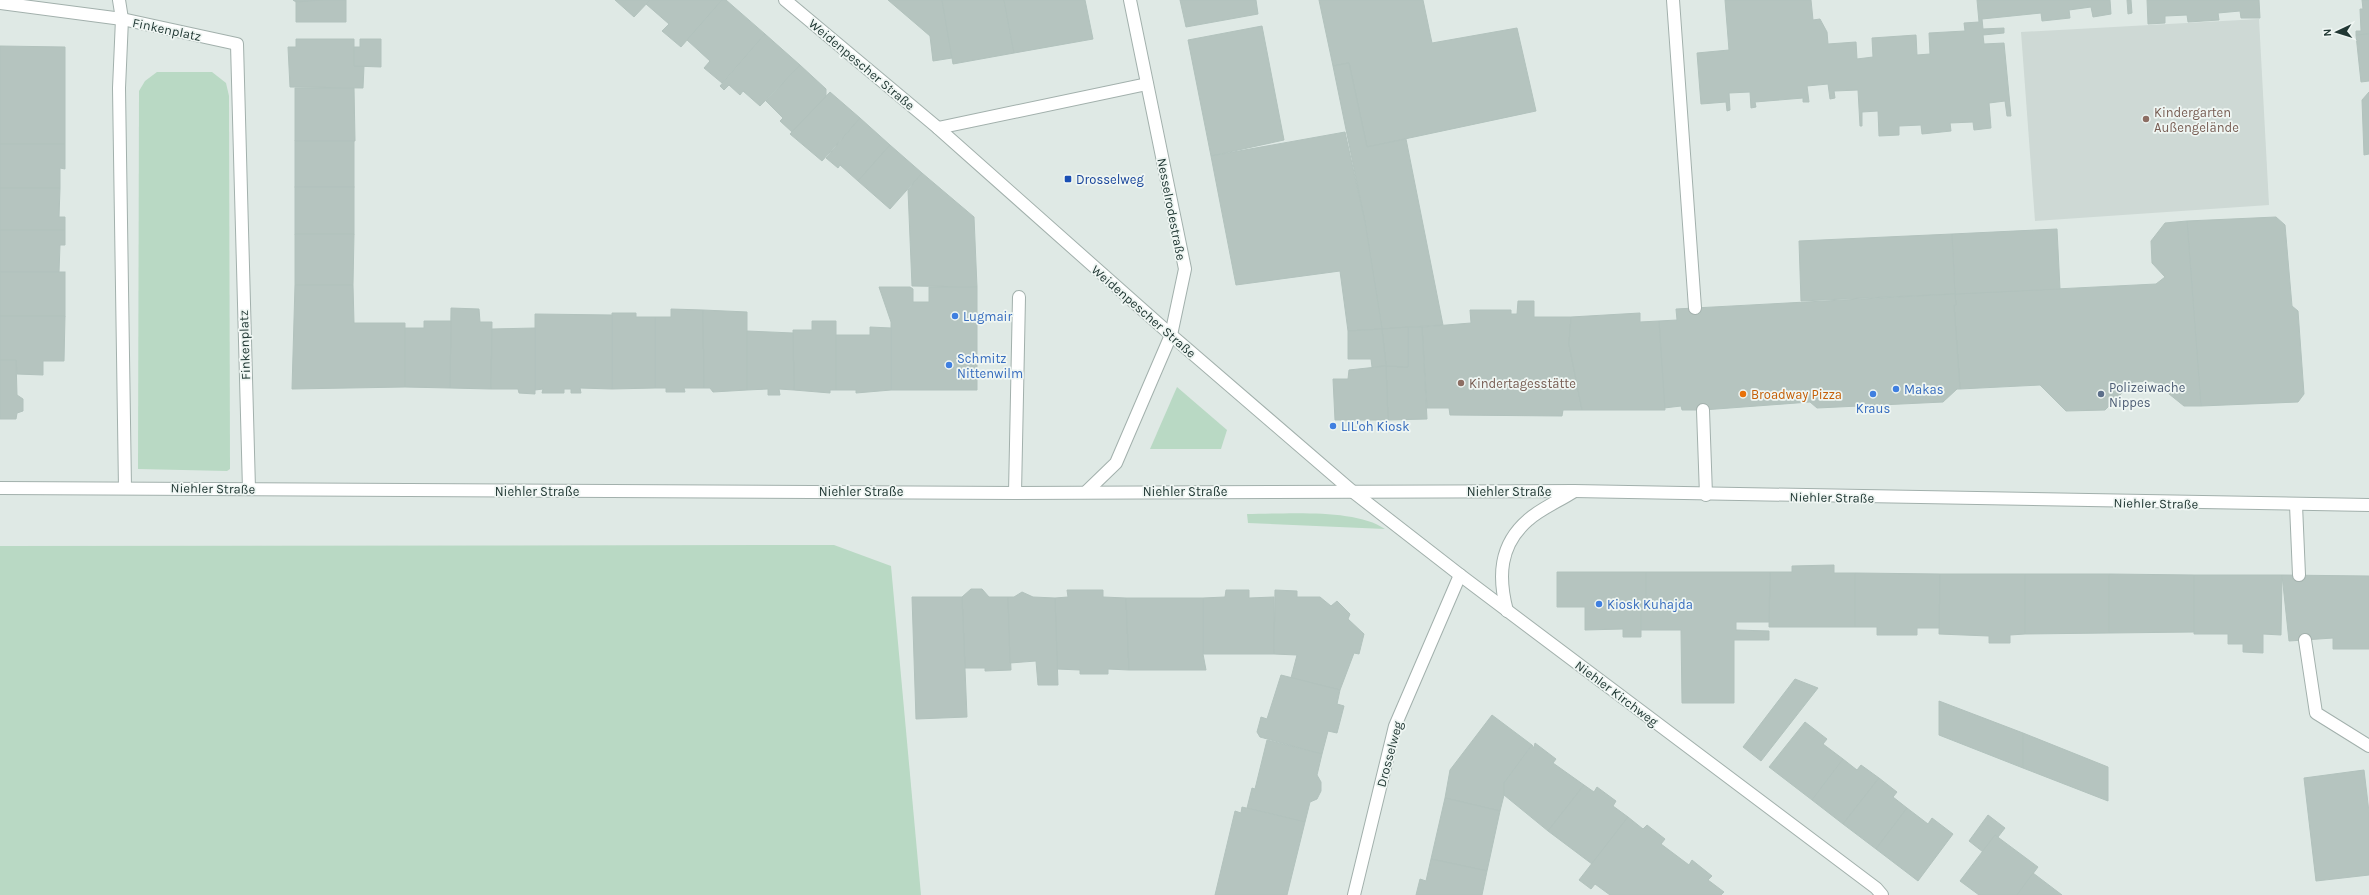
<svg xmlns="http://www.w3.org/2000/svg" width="2369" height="895" viewBox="0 0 2369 895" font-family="Karla,sans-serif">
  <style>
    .built { fill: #ced9d5 }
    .green { fill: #b9d9c4 }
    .building { fill: #b5c4bf; stroke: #b2c2bd }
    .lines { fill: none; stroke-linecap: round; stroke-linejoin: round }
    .service-casing { stroke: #a2b0ac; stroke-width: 14 }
    .minor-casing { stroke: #a2b0ac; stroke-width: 14 }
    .tertiary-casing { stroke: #a2b0ac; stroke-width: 14 }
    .service { stroke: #fff; stroke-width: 12 }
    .minor { stroke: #fff; stroke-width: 12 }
    .tertiary { stroke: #fff; stroke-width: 12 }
    .education-dot { fill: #8d6e63; stroke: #eff6f3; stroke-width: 1.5 }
    .transit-dot { fill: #1a4fb4; stroke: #eff6f3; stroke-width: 1.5 }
    .shop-dot { fill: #3f7fe0; stroke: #eff6f3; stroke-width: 1.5 }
    .food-dot { fill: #e8710a; stroke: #eff6f3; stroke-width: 1.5 }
    .service-dot { fill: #5c6f8a; stroke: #eff6f3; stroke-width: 1.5 }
    .labels { text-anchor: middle; stroke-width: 3.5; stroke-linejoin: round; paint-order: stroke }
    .street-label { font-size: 13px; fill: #213834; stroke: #eff6f3 }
    .education-label { font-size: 13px; fill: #785e54; stroke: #eff6f3; text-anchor: start }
    .transit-label { font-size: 13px; fill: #164399; stroke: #eff6f3; text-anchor: start }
    .shop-label { font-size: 13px; fill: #366cbe; stroke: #eff6f3; text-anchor: start }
    .service-label { font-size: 13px; fill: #4e5e75; stroke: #eff6f3; text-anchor: start }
    .food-label { font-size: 13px; fill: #c56008; stroke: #eff6f3; text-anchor: start }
  </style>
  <rect width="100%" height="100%" fill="#dfe9e5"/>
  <!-- built -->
  <path class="built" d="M2259,19L2269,205L2035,221L2021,32Z"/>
  <!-- green -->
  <g class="green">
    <path d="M157,72H212L226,83L229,96L230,469L227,471L138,469L139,91L145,81Z"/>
    <path d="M1177,387L1227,430L1221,449H1150Z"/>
    <path d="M1247,514C1284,514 1355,508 1385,529L1248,523Z"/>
    <path d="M834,545L891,566L921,895H0V546Z"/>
  </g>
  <!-- building -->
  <g class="building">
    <path d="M293,0H323V1L296,2Z"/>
    <path d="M323,0H346V22H296V2Z"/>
    <path d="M615,0H650L634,17Z"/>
    <path d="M650,0H722L681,47L662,31L669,24L646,4Z"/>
    <path d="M722,0H726L765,34L722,83L704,68L710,61L687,40Z"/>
    <path d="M888,0H942L952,58L933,61L930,36Z"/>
    <path d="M942,0H1004L1014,53L953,64Z"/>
    <path d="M1004,0H1085L1093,39L1014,53Z"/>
    <path d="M1180,0H1256L1258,14L1186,27Z"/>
    <path d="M1319,0H1423L1432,43L1517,28L1536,111L1367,147L1349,63L1333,66Z"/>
    <path d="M1725,0H1811L1813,20L1820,19L1827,32L1828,44L1856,42L1857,59L1873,57L1872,38L1916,35L1917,55L1930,54L1929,33L1965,31L1964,23L1979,22L1977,0H2110L2111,14L2093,17L2091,7L2069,10L2070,18L2042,21L2041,13L1982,19L1983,29L2004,28V33L1983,35L1984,44L2004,43L2011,116H2007L2005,101L1989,103L1991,128L1974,130L1973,122L1950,123L1951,131L1922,134L1921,125L1899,126V135L1879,136L1878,111L1862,112V126H1860L1858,90L1834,91L1835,98L1830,99L1828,84L1807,86L1809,102H1803V98L1755,102L1756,107L1751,108L1750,92L1729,93L1730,110L1727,111L1726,102L1701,104L1697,53L1729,50Z"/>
    <path d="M2127,0H2131L2132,13L2128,14Z"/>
    <path d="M2147,0H2259L2260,18H2241L2240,11L2218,13L2219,20L2188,22L2187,15L2165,16V23L2148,24Z"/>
    <path d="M2362,0H2369V34L2356,35V31H2361L2360,9H2363Z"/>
    <path d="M1262,26L1284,140L1211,156L1188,40Z"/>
    <path d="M765,34L800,65L760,106L743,91L740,95L729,85L724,90L720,86Z"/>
    <path d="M2369,34V81L2361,82L2356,35Z"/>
    <path d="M296,39H354V66H364L363,88L290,87L288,47H296Z"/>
    <path d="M360,39H381V67L354,66V47H360Z"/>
    <path d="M0,46L65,47V144H0Z"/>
    <path d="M1349,63L1367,147L1406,139L1443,325L1382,329L1365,222L1333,66Z"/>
    <path d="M800,65L826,89V97L792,132L780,121L783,118L766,101Z"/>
    <path d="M295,88H354L355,141H295Z"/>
    <path d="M830,92L860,118L822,161L790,134Z"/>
    <path d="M2369,92V154L2364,155L2362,100Z"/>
    <path d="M860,118L890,145L858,181L840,165L838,168L826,158Z"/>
    <path d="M1345,132L1365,222L1382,329L1348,331L1340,271L1236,285L1211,156Z"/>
    <rect x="295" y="141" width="59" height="46"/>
    <path d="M0,144H65V169L60,168V188H0Z"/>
    <path d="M890,145L922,173L890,209L858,181Z"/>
    <path d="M922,173L974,217L977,287L912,286L908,190Z"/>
    <rect x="295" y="187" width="59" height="47"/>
    <path d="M0,188H60L59,217H65V230H0Z"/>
    <path d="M2276,217L2285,225L2292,306L2298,311L2304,394L2298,402L2201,406L2187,221Z"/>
    <path d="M2187,221L2201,406H2184L2153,381L2133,382L2105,410L2066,411L2040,385L1960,389L1954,305H1956L1955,294L2156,284L2165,277L2152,263L2151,241L2165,223Z"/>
    <path d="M2057,229L2060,289L1955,294L1952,234Z"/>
    <path d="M0,230H65V245H60L59,272H0Z"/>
    <path d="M295,234H354L353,285H295Z"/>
    <path d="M1952,234L1955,294L1801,301L1799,241Z"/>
    <rect x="0" y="272" width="65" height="44"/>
    <path d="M295,285H353L354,323H405V387L292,389Z"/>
    <path d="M879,287H910L913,289V302H929V287H977V390H891V322Z"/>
    <path d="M1955,294L1956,305H1954L1960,389H1957L1943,402L1817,408L1810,402L1703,410H1682L1681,406L1664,408L1659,321L1677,320L1676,309Z"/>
    <path d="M1518,301H1534V317H1571L1569,344L1582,410H1563L1562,416L1450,415L1449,408H1427L1422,327L1471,323L1470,310H1511V314H1517Z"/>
    <path d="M451,308L479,309L480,322H492L491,389L450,388Z"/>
    <path d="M671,309L703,310L704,388H684L685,392H666V388H655V317H671Z"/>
    <path d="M703,310L747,312V390L713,392L710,388H704Z"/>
    <path d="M612,313H636V317H655V388L612,389Z"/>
    <path d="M1640,313V322L1659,321L1665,410H1582L1569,344L1571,317Z"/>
    <path d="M535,314L612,315V389L580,388L581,393H571V389H564V393H542L543,389L535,390Z"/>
    <path d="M0,316H65L64,361H43V375L17,374L16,360H0Z"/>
    <path d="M424,321H451L450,388L405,387V328H424Z"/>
    <path d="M812,321H836V390H830V393L794,390L793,330H812Z"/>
    <path d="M870,327L891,328V390L856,393V390H836V335H870Z"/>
    <path d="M1408,327H1422L1427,419L1388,420L1386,366L1408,367Z"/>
    <path d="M1408,327V367L1386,366L1382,329Z"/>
    <path d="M535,328V394L519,393L518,389H491L492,329Z"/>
    <path d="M1382,329L1386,366L1372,367L1371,359H1348V331Z"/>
    <path d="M747,331L793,333L794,390L779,389L780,395H768V389L747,390Z"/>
    <path d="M0,360H16L17,395L23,399V411L17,413L16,419H0Z"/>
    <path d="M1386,366L1388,420H1335L1333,379H1348L1349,370Z"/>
    <path d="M1834,565V573H1855V627H1769L1770,572H1792V566Z"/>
    <path d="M1557,572H1646V600H1641V637H1623V629L1585,630V607H1557Z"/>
    <path d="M1646,572H1770L1769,622H1736V630L1769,631V640H1734V703H1682L1681,630H1641V600H1646Z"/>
    <path d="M1855,573L1940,574V628H1917V635H1877V627H1855Z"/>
    <path d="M1940,574H2025V634L2010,635V643H1989V636L1939,634Z"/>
    <path d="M2025,574H2109V633L2025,634Z"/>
    <path d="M2109,574L2194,575V632L2109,633Z"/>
    <path d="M2194,575H2282L2281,635L2263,634V653L2243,652V644H2228V634H2194Z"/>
    <path d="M2282,575L2369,576V649H2333V638L2289,641Z"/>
    <path d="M971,589H982L989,597H1008L1011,670L985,671V668H965L962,597Z"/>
    <path d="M1067,590H1103V597L1126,598L1129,670L1108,669V674H1080V670L1057,669L1055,598L1068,597Z"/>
    <path d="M1226,590H1249V598L1274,597V654H1203V598L1225,597Z"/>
    <path d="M1275,590L1297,591V597H1320L1331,606L1337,601L1350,614L1348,619L1364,634L1359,654L1354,653L1340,690L1291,678L1297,655L1274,654Z"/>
    <path d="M1022,592L1033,597L1055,598L1058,685H1038L1036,661L1010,663L1008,597H1014Z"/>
    <path d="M912,597H962L967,717L916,719Z"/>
    <path d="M1126,598H1203V654L1206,670H1129Z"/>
    <path d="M1281,675L1340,690L1337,704L1344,706L1337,733L1328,731L1322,754L1260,737L1257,732L1261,717L1267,719Z"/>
    <path d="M1795,679L1818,688L1761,761L1743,747Z"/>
    <path d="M1939,701L2023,733V768L1939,735Z"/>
    <path d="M1492,715L1532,745L1504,783V795L1500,811L1445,798L1450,770Z"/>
    <path d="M1805,722L1827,739L1823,744L1843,759L1812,800L1769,767Z"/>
    <path d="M2023,733L2108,767V801L2023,768Z"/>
    <path d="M1267,740L1322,754L1317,775L1321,782V791L1317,799L1310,802L1305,822L1247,808L1252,788L1255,789Z"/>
    <path d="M1535,743L1556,759L1553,763L1584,785L1548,831L1504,795V783L1532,745L1534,748Z"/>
    <path d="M1843,759L1857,770L1861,765L1879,778L1843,824L1812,800Z"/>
    <path d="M2364,770L2369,812V875L2316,881L2304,778Z"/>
    <path d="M1879,778L1897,792L1893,797L1907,808L1876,849L1843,824Z"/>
    <path d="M1584,785L1594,792L1597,787L1616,801L1613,806L1628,817L1592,864L1548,831Z"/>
    <path d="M1445,798L1500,811L1487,871L1431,859Z"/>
    <path d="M1242,807L1305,822L1287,895H1215L1235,811L1241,813Z"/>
    <path d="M1907,808L1928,824L1932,818L1953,834L1918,881L1876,849Z"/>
    <path d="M1988,815L2005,828L1998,837L1995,835L1983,852L1969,841Z"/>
    <path d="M1628,817L1643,829L1647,825L1665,839L1661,844L1689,865L1692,860L1712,876L1708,880L1724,892L1721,895H1610L1595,884L1591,889L1579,880Z"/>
    <path d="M1995,835L2038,867L2017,895H1979L1960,881Z"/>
    <path d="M1431,859L1487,871L1482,895H1416L1420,879L1426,881Z"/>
    <path d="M2033,873L2062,895H2017Z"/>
  </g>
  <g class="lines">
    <!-- service casing -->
    <g class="service-casing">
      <g id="service">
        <path d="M1673,0L1695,308"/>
        <path d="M1703,410L1706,495"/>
        <path d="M1015,493L1019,297"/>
        <path d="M2296,505L2299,575"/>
        <path d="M2305,640L2316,713L2369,746"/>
      </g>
    </g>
    <!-- minor casing -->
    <g class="minor-casing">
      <g id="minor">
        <path d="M119,0L122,19L119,88L125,488"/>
        <path d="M785,0L938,128L1171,335L1352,491L1460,575L1876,888L1882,895"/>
        <path d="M0,3L122,19L237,44L249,489"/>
        <path d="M938,128L1147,84"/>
        <path d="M1086,492L1116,463L1171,335L1185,269L1130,0"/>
        <path d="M1354,895L1395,726L1460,575"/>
      </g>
    </g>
    <!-- tertiary casing -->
    <g class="tertiary-casing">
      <g id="tertiary">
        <path d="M0,488L1015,493L1574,491L2369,505"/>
        <path d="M1507,611C1498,577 1499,545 1528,520C1540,509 1559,501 1573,492"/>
      </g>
    </g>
    <!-- service -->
    <use href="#service" class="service"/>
    <!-- minor -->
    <use href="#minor" class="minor"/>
    <!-- tertiary -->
    <use href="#tertiary" class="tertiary"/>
  </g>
  <!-- markers -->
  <g class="education-dot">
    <circle cx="2146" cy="119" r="4"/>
    <circle cx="1461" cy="383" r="4"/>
  </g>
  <rect class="transit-dot" x="1064" y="175" width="8" height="8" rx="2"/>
  <g class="shop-dot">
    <circle cx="955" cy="316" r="4"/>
    <circle cx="949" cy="365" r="4"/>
    <circle cx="1896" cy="389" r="4"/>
    <circle cx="1873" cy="394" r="4"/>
    <circle cx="1333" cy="426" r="4"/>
    <circle cx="1599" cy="604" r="4"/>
  </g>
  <circle class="food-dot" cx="1743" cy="394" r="4"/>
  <circle class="service-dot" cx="2101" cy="394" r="4"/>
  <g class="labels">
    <!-- street labels -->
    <g class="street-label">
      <text transform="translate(167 29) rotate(12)" y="5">Finkenplatz</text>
      <text transform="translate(862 64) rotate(40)" y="5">Weidenpescher Straße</text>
      <text transform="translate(1172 209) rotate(79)" y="5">Nesselrodestraße</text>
      <text transform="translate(1144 311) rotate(41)" y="5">Weidenpescher Straße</text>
      <text transform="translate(244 345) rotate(-92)" y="5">Finkenplatz</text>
      <text transform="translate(213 488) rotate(1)" y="5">Niehler Straße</text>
      <text x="537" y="496">Niehler Straße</text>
      <text x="861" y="496">Niehler Straße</text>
      <text x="1185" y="496">Niehler Straße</text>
      <text x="1509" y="496">Niehler Straße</text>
      <text transform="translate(1832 497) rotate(1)" y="5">Niehler Straße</text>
      <text transform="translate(2156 503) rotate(1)" y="5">Niehler Straße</text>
      <text transform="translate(1617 693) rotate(37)" y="5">Niehler Kirchweg</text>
      <text transform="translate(1389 754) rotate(-75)" y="5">Drosselweg</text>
    </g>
    <!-- education labels -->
    <g class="education-label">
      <text x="2154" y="117">Kindergarten<tspan x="2154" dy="15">Außengelände</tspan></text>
      <text x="1469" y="388">Kindertagesstätte</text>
    </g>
    <!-- transit labels -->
    <g class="transit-label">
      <text x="1076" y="184">Drosselweg</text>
    </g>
    <!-- shop labels -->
    <g class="shop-label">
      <text x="963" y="321">Lugmair</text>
      <text x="957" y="363">Schmitz<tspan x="957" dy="15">Nittenwilm</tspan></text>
      <text x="1904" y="394">Makas</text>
      <text x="1873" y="413" text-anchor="middle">Kraus</text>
      <text x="1341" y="431">LIL'oh Kiosk</text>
      <text x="1607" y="609">Kiosk Kuhajda</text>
    </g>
    <!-- service labels -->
    <g class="service-label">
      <text x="2109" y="392">Polizeiwache<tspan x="2109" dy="15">Nippes</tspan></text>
    </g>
    <!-- food labels -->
    <g class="food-label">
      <text x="1751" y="399">Broadway Pizza</text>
    </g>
  </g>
  <!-- north arrow -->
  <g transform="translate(2337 32) rotate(266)" stroke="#eff6f3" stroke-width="3" paint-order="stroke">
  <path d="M0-3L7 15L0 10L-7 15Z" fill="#213834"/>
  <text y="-6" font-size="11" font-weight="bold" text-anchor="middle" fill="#213834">N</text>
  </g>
</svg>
